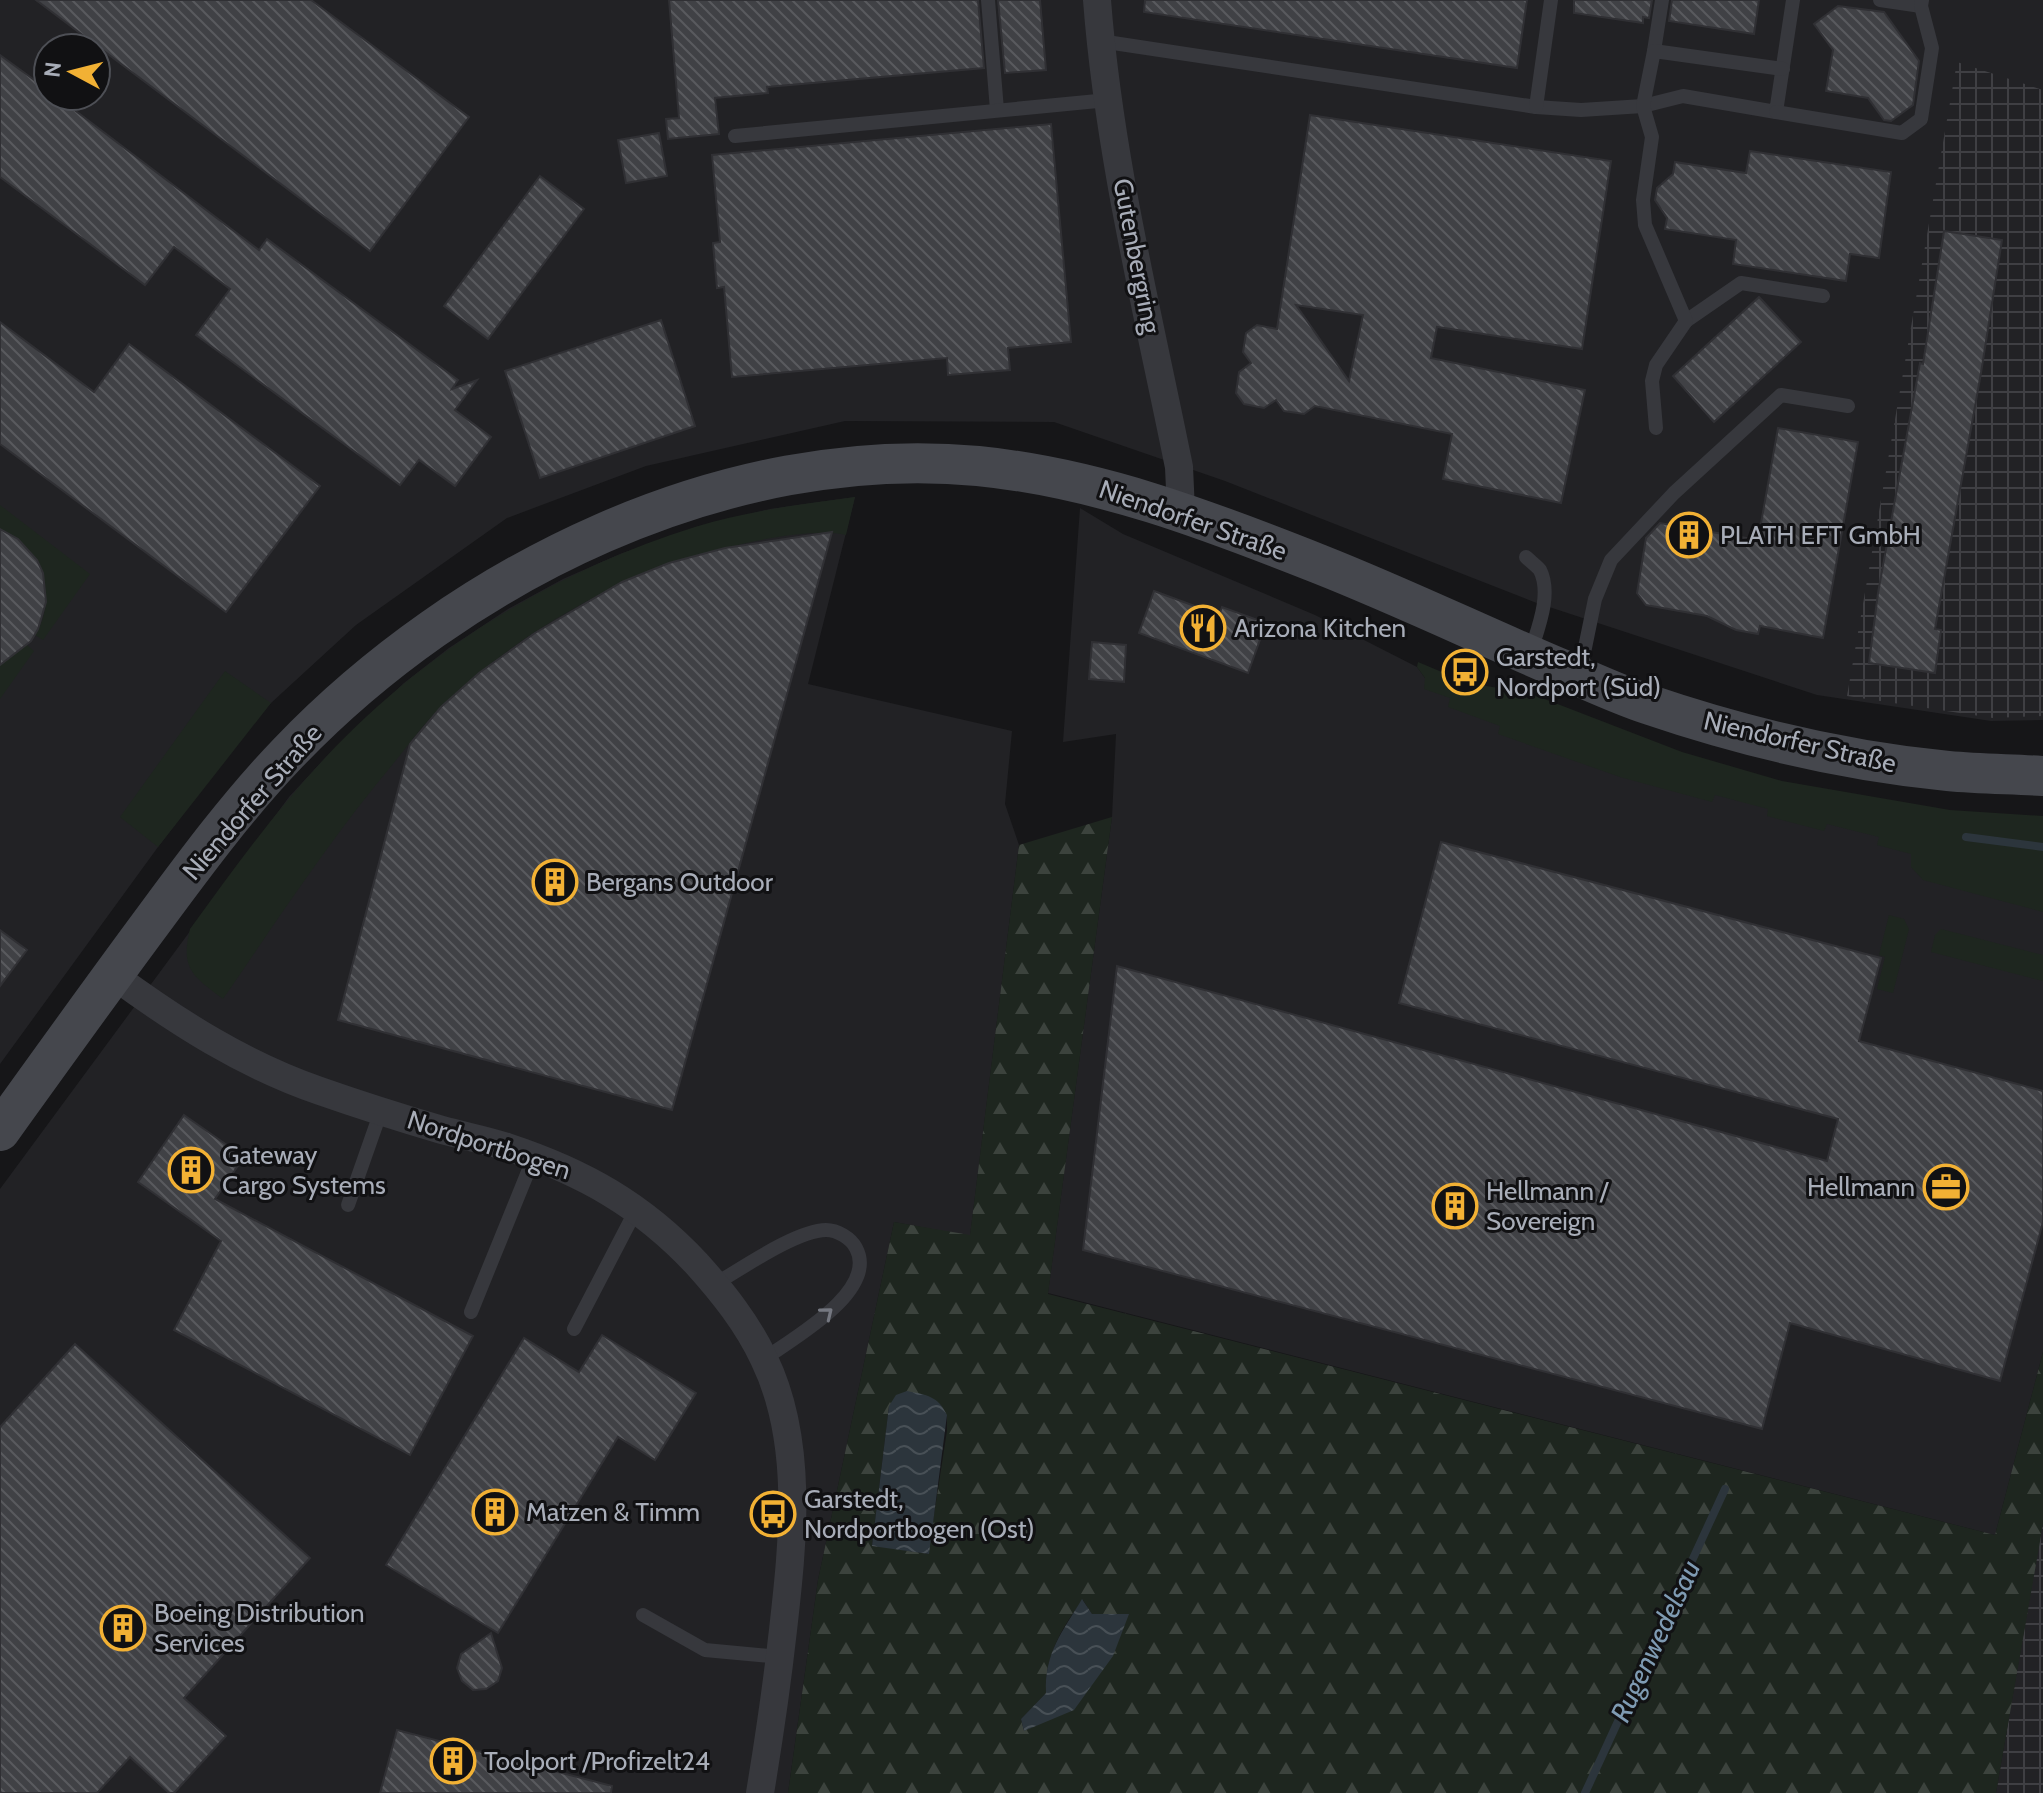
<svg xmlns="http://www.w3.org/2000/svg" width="2043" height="1793" viewBox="0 0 2043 1793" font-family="Cabin,sans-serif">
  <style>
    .built { fill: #222225; fill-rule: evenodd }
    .industrial { fill: url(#industrial-grid) }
    .grass { fill: #1e261f }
    .forest { fill: url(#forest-firs); fill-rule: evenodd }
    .water { fill: url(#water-waves) }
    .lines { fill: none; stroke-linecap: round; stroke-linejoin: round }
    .stream { stroke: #2c353c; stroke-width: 8 }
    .building { fill: url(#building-back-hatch); stroke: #303034; stroke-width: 2; fill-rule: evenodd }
    .lane { stroke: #37383d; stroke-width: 14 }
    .street { stroke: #37383d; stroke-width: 28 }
    .secondary { stroke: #45474d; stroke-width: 40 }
    .oneway { stroke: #757881 }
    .labels { text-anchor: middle; stroke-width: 6; stroke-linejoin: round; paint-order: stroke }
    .street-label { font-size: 26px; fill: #a8adb8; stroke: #111113 }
    .poi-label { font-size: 26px; fill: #a8adb8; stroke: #111113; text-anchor: start }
    .water-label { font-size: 28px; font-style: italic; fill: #7f9bb3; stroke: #111113 }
  </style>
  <defs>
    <pattern id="industrial-grid" width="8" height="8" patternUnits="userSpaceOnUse" patternTransform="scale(2)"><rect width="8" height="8" fill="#222225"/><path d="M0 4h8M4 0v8" fill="none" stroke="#3f3f43"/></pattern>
    <pattern id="forest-firs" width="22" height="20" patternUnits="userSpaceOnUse" patternTransform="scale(2)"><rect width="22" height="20" fill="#1e261f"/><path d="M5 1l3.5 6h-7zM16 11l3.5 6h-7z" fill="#3c433d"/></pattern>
    <pattern id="water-waves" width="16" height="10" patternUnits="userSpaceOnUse" patternTransform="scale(2)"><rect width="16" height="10" fill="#2c353c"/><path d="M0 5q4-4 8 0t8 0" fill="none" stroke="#485056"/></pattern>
    <pattern id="building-back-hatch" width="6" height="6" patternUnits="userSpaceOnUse" patternTransform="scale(2)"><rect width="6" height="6" fill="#404145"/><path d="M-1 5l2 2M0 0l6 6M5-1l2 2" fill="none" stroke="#595a5e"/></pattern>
  </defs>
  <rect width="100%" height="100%" fill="#161618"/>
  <!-- built -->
  <g class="built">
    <path d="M0,0H2043V720L1991,721L1817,695L1534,602L1225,481L1054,422L845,421L646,466L507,518L356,625L271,703L245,733L158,847L0,1064ZM48,48H96V96H48Z"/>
    <path d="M855,497L808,684L1012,731L1005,804L1019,845L970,1236L894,1222L818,1580L788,1793H0V1189L289,797L326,757L404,683L449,648L508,609L563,579L620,554L696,527L770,509Z"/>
    <path d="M1080,508L1123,534L1315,615L1417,667L1425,678L2043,866V1352L1995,1535L1048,1293L1112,817L1116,734L1063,742Z"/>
  </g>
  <!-- industrial -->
  <g class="industrial">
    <path d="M1957,62L2043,90V716L1993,718L1847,696Z"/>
    <path d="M2043,1524V1793H1996L2042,1526Z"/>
  </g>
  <!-- grass -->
  <g class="grass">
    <path d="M855,497L846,535C811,527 744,543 709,552C610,580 518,634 444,704C425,722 409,744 393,764C331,838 278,919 223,999C193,976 180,969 190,929C233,870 275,811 325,758C426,650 554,571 695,527C747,511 801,504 855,497Z"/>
    <path d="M0,505L90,574L43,640L35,635C59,597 42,546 0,530Z"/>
    <path d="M27,645L34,651L0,699V663Z"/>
    <path d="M1418,662L1468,683L1529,693L1682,752L1782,781L1950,810L2043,816V912L1923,880L1911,867V854L1877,845L1879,837L1827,824L1824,831L1767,816L1768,809L1715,795L1712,802L1620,777L1498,734L1500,726L1448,707L1450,698L1424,689L1425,678L1417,667Z"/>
    <path d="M225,671L271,703L158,847L120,817Z"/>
    <path d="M1889,915L1904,919L1909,929L1893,993L1877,989L1885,957L1879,955Z"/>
    <path d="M1941,929L2043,955V981L1931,952L1935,935Z"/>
  </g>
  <!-- forest -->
  <path class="forest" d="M1112,817L1048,1294L1995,1535L2043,1352V1524L1996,1793H788L818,1580L894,1222L970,1235L1019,845ZM889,1406L947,1415V1431L928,1554L872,1545ZM1083,1600L1092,1614L1024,1731L1021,1719L1046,1693C1044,1658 1062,1626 1083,1600Z"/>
  <!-- water -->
  <g class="water">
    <path d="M907,1391C927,1395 938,1396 947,1415L929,1554L872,1546L889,1406L896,1395Z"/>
    <path d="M1082,1599L1092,1614H1129L1113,1656L1074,1710L1024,1731L1021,1719L1046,1693C1044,1653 1063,1631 1082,1599Z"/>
  </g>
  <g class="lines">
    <!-- stream -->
    <g class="stream">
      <path d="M1966,837L2043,847"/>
      <path d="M1585,1793L1725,1489"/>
    </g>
  </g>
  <!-- building -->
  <g class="building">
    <path d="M36,0H311L469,117L370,251Z"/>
    <path d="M669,0H978L984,68L767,87L768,93L715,98L719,134L668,139L666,119L679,118Z"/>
    <path d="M998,0H1040L1046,70L1005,73Z"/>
    <path d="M1145,0H1527L1517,68L1144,12Z"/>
    <path d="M1574,0H1652L1649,18L1643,17V23L1574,13Z"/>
    <path d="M1672,0H1759L1754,34L1669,21Z"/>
    <path d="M1838,6L1884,12L1919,61L1913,105L1891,121L1884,120L1868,98L1826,91L1833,50L1814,24Z"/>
    <path d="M0,55L48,90V96H56L259,250L267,239L458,380L452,389L477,380L455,410L491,437L455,486L419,460L400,485L196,335L230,289L174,247L145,285L0,177Z"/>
    <path d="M1310,115L1611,161L1582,349L1437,327L1431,358L1585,390L1561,503L1443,479L1452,434L1315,406L1304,414L1284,411L1276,400L1264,408L1244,404L1236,393L1239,372L1251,363L1243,352L1246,333L1257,325L1277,329ZM1296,305L1363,315L1349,381Z"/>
    <path d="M1051,124L1071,342L1008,348L1010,370L948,375L947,358L732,377L724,287L717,288L713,243L720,242L712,155Z"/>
    <path d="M659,133L667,176L626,183L618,140Z"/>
    <path d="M1750,151L1891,172L1879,258L1850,254L1846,281L1733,264L1736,240L1665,229L1667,218L1655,200L1657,188L1673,174L1675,162L1746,173Z"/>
    <path d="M540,176L584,209L488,339L444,306Z"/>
    <path d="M1944,231L2002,240L1981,373L1935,629L1941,630L1935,673L1869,663L1878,593L1920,363L1923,364Z"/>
    <path d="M1759,297L1801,342L1714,422L1673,376Z"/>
    <path d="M661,320L695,426L540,478L505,371Z"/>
    <path d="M0,322L94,392L129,344L320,486L226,612L0,444Z"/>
    <path d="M1778,428L1858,442L1823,638L1760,626L1758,634L1736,630L1707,616L1646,605L1637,593L1646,538L1660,523L1758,540Z"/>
    <path d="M0,529L18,539L37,560L43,573L46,602L38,629L31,641L0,665Z"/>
    <path d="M832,532L672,1110L338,1020L410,744L441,707L479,673L535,633L622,582L669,563L725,548Z"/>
    <path d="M1154,591L1219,615L1222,607L1266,623L1248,673L1139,633Z"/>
    <path d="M1092,642L1126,645L1124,682L1089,679Z"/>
    <path d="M1441,842L1881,958L1859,1041L2043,1091V1222L2000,1381L1790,1323L1762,1429L1083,1250L1117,966L1827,1161L1838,1119L1399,1003Z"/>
    <path d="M0,930L27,950L0,986Z"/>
    <path d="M184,1115L244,1157L215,1199L473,1336L410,1455L174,1330L221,1241L138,1182Z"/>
    <path d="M602,1335L696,1393L655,1460L618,1437L498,1633L386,1565L524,1338L579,1372Z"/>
    <path d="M75,1344L310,1558L184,1698L226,1736L174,1793H169L130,1757L97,1793H0V1427Z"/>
    <path d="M491,1633L502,1668L498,1681L486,1689L473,1690L462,1681L457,1668L461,1654Z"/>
    <path d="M397,1730L612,1786L611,1793H380Z"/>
  </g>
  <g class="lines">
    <!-- lane -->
    <g class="lane">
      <path d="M988,0L997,110"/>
      <path d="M1880,0L1921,6"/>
      <path d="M1100,41L1536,107L1581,110L1643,106L1683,96L1776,112L1793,0"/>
      <path d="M1654,51L1662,0"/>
      <path d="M1536,107L1551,0"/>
      <path d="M1776,112L1902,133L1921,119L1932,48L1921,6L1922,0"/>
      <path d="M735,136L1108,100"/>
      <path d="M1686,321L1741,283L1823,296"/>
      <path d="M1656,428L1652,381L1656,365L1686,321L1645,225L1643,200L1652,137L1643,106L1654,51L1783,69"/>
      <path d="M1526,557C1530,561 1537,566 1540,570C1552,594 1538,628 1531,651"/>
      <path d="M1580,672L1595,599L1611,560L1674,493L1781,395L1848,406"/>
      <path d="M348,1205L381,1111"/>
      <path d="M715,1284C741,1269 797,1230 826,1230C837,1230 851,1238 856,1248C879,1291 792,1339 764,1359"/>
      <path d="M471,1312L534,1157"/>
      <path d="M574,1329L636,1210"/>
      <path d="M643,1615L705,1650L780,1657"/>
    </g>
    <!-- street -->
    <g class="street">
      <path d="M1097,0C1109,157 1148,313 1179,467L1181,511"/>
      <path d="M113,975C177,1022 244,1065 320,1091C360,1105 401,1118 442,1130C464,1136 486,1140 507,1147C583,1172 642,1205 697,1264C723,1293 747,1323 764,1359C804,1441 793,1542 783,1630C777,1684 769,1739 760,1793"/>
    </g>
    <!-- secondary -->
    <path class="secondary" d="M0,1131C51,1060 102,989 154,919C196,862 239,804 288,753C460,573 726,442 978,466C1098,478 1208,520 1319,564C1400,596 1479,634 1559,668C1588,680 1617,694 1647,704C1744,737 1846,761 1948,771C1980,774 2011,774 2043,776"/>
  </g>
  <!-- one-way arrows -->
  <defs><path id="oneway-chevron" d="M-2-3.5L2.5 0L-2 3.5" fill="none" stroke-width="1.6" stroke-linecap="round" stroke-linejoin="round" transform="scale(2)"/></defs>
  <use class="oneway" href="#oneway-chevron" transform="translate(827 1313) rotate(-39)"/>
  <!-- icons -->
  <defs>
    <g id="building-ring" transform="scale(2.3)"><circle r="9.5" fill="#111113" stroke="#f2b134" stroke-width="1.5"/><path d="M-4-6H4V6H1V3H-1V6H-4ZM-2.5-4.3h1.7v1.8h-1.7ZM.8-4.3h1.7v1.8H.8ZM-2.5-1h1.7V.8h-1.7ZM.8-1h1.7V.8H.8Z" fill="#f2b134"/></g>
    <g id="restaurant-ring" transform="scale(2.3)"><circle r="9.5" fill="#111113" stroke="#f2b134" stroke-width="1.5"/><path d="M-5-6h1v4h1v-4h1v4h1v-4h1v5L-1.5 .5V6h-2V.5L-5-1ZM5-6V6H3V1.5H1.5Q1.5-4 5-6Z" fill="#f2b134"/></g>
    <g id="bus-ring" transform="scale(2.3)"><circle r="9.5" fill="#111113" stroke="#f2b134" stroke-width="1.5"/><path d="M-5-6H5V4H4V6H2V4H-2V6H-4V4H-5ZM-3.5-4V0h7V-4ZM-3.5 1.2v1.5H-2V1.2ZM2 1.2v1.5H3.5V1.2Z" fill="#f2b134"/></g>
    <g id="office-ring" transform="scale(2.3)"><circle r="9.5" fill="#111113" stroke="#f2b134" stroke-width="1.5"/><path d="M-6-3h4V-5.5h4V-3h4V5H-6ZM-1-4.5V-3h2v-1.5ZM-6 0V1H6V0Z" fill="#f2b134"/></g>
  </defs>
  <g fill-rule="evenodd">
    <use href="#building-ring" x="1689" y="535"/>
    <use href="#restaurant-ring" x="1203" y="628"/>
    <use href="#bus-ring" x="1465" y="672"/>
    <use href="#building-ring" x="555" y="882"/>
    <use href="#building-ring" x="191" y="1170"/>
    <use href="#office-ring" x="1946" y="1187"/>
    <use href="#building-ring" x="1455" y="1206"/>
    <use href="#building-ring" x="495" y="1512"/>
    <use href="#bus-ring" x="773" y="1514"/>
    <use href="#building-ring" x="123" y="1628"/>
    <use href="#building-ring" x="453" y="1761"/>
  </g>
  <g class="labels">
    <!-- street labels -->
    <g class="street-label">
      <text transform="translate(1137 256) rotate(79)" y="9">Gutenbergring</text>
      <text transform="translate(1193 520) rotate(19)" y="9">Niendorfer Straße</text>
      <text transform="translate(1800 742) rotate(13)" y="9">Niendorfer Straße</text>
      <text transform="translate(252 802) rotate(-49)" y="9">Niendorfer Straße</text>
      <text transform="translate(489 1145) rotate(18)" y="9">Nordportbogen</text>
    </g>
    <!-- poi labels -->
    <g class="poi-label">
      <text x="1720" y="544">PLATH EFT GmbH</text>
      <text x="1234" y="637">Arizona Kitchen</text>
      <text x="1496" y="666">Garstedt,<tspan x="1496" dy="30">Nordport (Süd)</tspan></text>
      <text x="586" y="891">Bergans Outdoor</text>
      <text x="222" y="1164">Gateway<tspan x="222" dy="30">Cargo Systems</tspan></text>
      <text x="1915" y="1196" text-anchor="end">Hellmann</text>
      <text x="1486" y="1200">Hellmann /<tspan x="1486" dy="30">Sovereign</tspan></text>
      <text x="804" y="1508">Garstedt,<tspan x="804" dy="30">Nordportbogen (Ost)</tspan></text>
      <text x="526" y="1521">Matzen &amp; Timm</text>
      <text x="154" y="1622">Boeing Distribution<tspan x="154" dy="30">Services</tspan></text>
      <text x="484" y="1770">Toolport /Profizelt24</text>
    </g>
    <!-- water labels -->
    <g class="water-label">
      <text transform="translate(1655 1641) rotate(-65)" y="10">Rugenwedelsau</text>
    </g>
  </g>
  <!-- north arrow -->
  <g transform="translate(72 72) rotate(277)"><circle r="38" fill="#111113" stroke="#4d4f55" stroke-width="2"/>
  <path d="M0-6L14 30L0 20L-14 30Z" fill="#f2b134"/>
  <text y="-12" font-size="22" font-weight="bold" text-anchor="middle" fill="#a8adb8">N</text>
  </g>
</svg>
